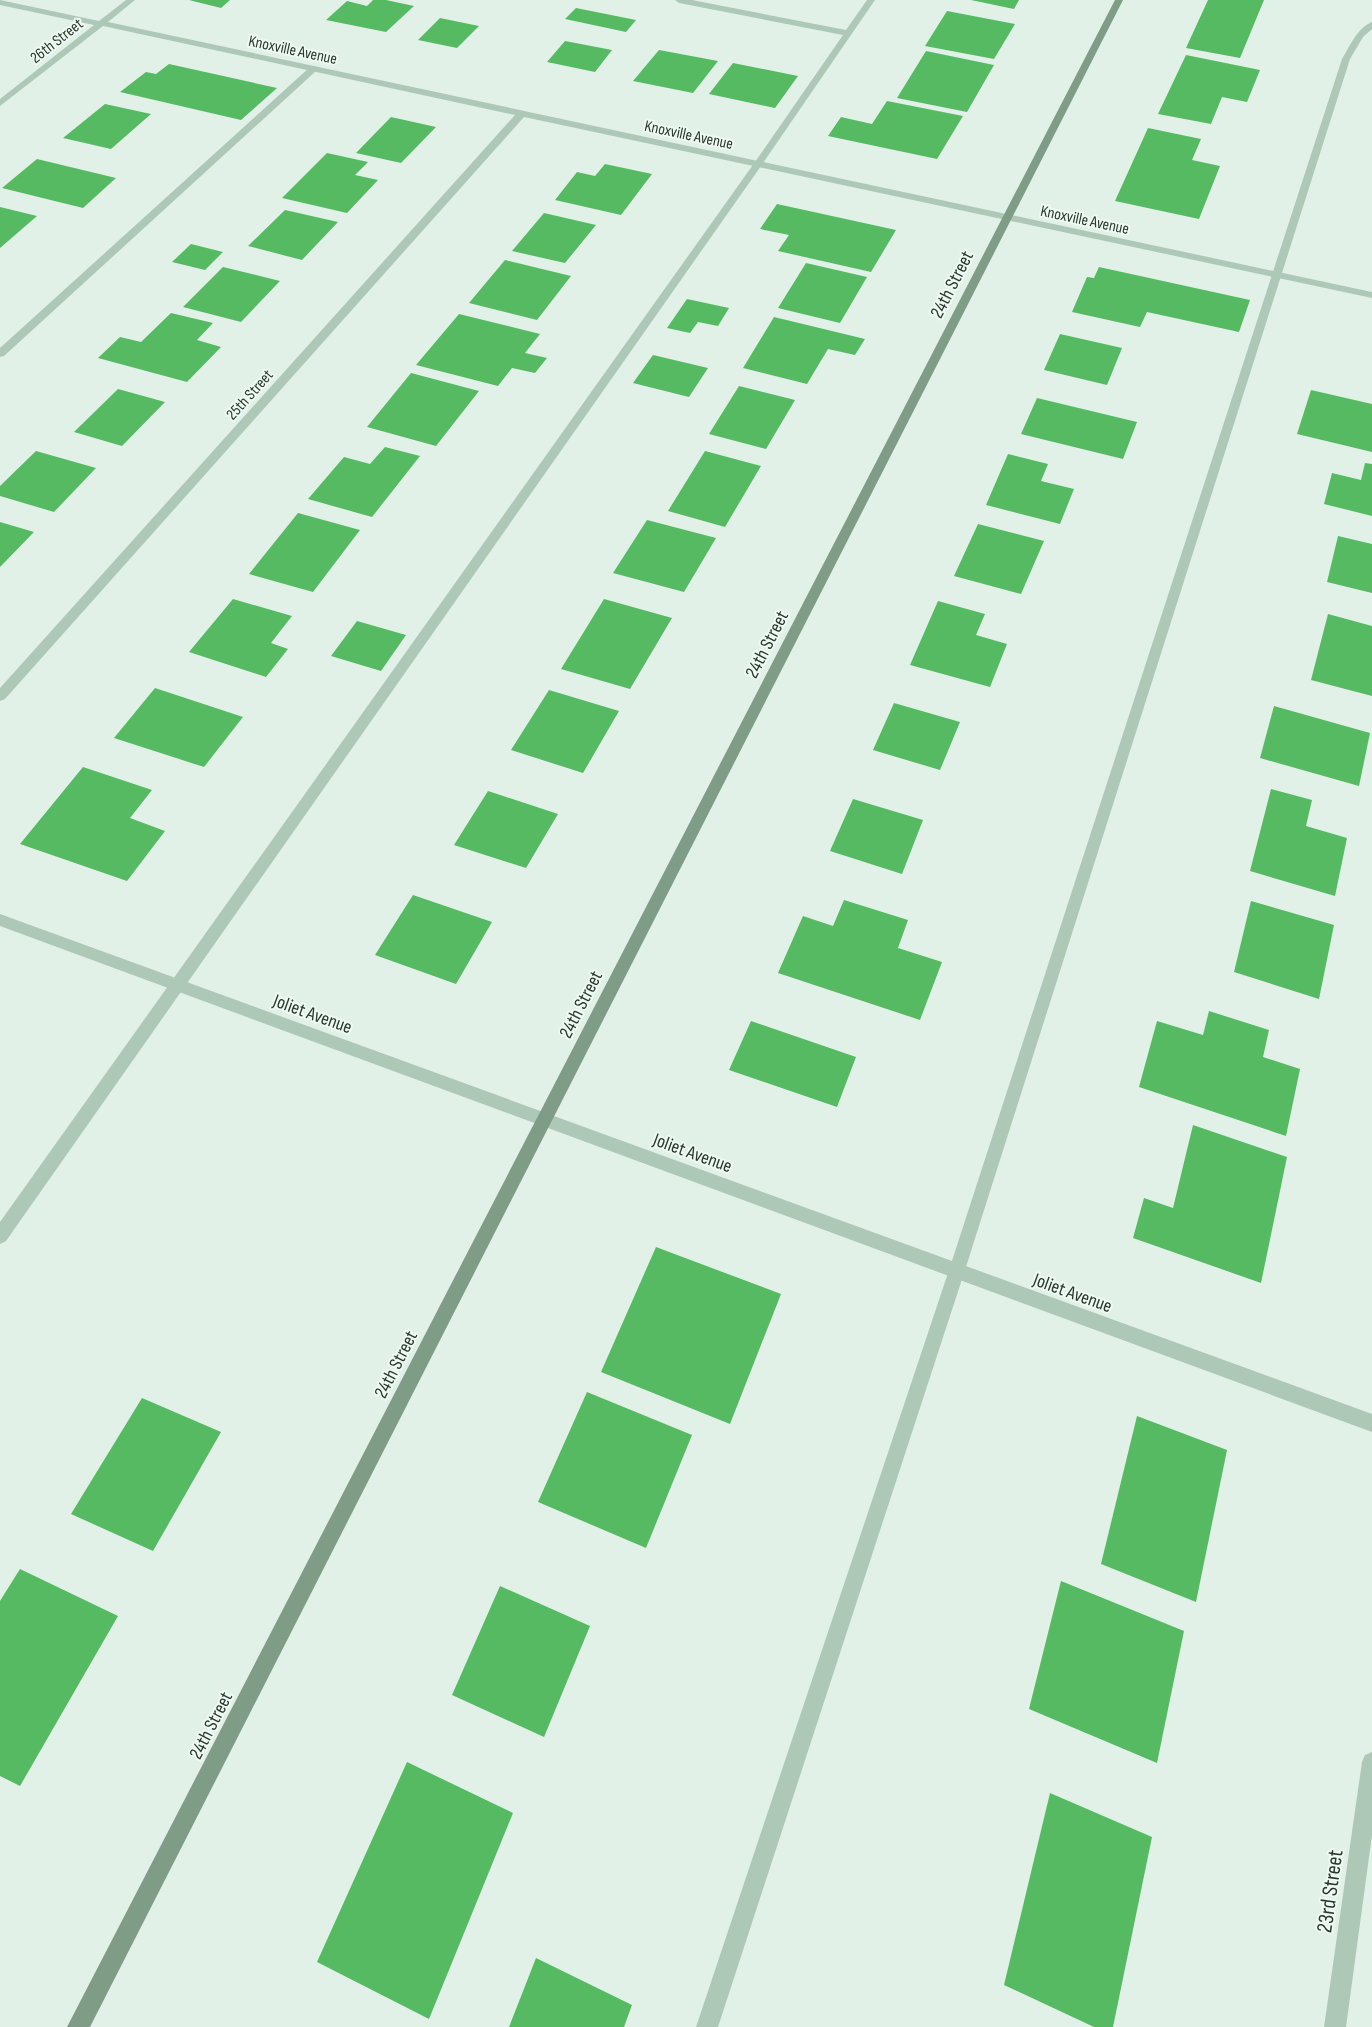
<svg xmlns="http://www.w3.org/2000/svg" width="1372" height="2027" viewBox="0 0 1372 2027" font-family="'Sofia Sans Condensed',sans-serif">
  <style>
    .building { fill: #56ba63 }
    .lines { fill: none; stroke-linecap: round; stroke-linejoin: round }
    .lane { fill: #aec8b7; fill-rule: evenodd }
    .street { fill: #aec8b7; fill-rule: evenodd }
    .secondary { fill: #7f9c86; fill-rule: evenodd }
    .labels { text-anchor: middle; stroke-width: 4; stroke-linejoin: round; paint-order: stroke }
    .far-street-label { font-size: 16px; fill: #2b382e; stroke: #edf9f2 }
    .street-label { font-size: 19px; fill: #2b382e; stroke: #edf9f2 }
    .near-street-label { font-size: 22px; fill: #2b382e; stroke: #edf9f2 }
  </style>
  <rect width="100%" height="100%" fill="#e1f1e8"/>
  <!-- building -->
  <g class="building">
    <path d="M189,0H230L221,8Z"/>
    <path d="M373,0H386L414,6L386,32L326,20L347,1L367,6Z"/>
    <path d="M971,0H1019L1014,9Z"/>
    <path d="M1208,0H1264L1240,58L1186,48Z"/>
    <path d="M576,8L636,20L626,32L565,19Z"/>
    <path d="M947,11L1015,24L994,59L925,46Z"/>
    <path d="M440,18L479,26L457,48L418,40Z"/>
    <path d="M565,41L612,50L595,72L547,62Z"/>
    <path d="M659,50L718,61L693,93L633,81Z"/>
    <path d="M926,51L994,65L967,112L897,98Z"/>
    <path d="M1186,55L1260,70L1247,102L1222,97L1211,124L1158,114Z"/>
    <path d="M733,63L798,76L775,108L709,94Z"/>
    <path d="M169,64L277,88L241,120L120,92L146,72L156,74Z"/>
    <path d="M887,101L963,116L937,159L828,136L841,117L872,124Z"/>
    <path d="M105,104L151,114L111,149L63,138Z"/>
    <path d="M391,117L436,127L401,163L356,153Z"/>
    <path d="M1148,128L1201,139L1192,160L1220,166L1199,219L1115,201Z"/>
    <path d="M327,153L368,162L355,175L378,180L347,213L282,198Z"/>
    <path d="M37,159L116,178L83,208L2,188Z"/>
    <path d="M605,164L652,174L621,215L555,200L577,172L595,176Z"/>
    <path d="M777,204L896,230L871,272L778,251L789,235L760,229Z"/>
    <path d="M0,207L37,216L0,248Z"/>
    <path d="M285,210L338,222L302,260L248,246Z"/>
    <path d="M544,213L596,225L565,263L512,251Z"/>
    <path d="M191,244L223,252L205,270L172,262Z"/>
    <path d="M505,260L571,276L537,320L469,303Z"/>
    <path d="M806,263L867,277L840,323L778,308Z"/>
    <path d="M223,267L280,281L241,322L183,307Z"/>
    <path d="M1099,267L1250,300L1239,332L1147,312L1140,327L1072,312L1087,277L1094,278Z"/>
    <path d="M687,299L729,308L718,326L698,322L690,333L667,328Z"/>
    <path d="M171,313L213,323L197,340L221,347L187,382L98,358L120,337L141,342Z"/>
    <path d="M459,314L540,334L525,353L547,358L535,373L512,368L498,386L416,365Z"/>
    <path d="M774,317L865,339L855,355L828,349L807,384L743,368Z"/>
    <path d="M1060,334L1122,348L1107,385L1044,370Z"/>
    <path d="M653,355L708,368L689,397L633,383Z"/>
    <path d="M411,373L479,391L436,446L367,427Z"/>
    <path d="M739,386L795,400L766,449L709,434Z"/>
    <path d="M118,389L165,402L122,446L74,432Z"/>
    <path d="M1311,390L1372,404V452L1297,434Z"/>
    <path d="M1037,398L1137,422L1123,459L1021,434Z"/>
    <path d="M385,447L420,456L372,517L308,499L344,457L370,464Z"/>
    <path d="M36,451L96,468L54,512L0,496V486Z"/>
    <path d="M705,451L761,466L725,527L668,511Z"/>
    <path d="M1008,454L1048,464L1041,481L1074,489L1060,524L986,505Z"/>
    <path d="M1365,463L1372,464V516L1324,504L1332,473L1361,480Z"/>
    <path d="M298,513L360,530L313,592L249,574Z"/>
    <path d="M647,520L716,538L684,592L613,573Z"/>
    <path d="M0,522L34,532L0,567Z"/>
    <path d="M978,524L1044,541L1021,594L954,576Z"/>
    <path d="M1338,536L1372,544V593L1327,582Z"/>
    <path d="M233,599L292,616L271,643L288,649L266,677L189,652Z"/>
    <path d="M604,599L672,618L630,689L561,669Z"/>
    <path d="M938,601L985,614L976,635L1007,644L990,687L910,665Z"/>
    <path d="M1328,614L1372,626V696L1311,680Z"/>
    <path d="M357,621L406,635L381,671L331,656Z"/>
    <path d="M155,688L243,717L204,767L114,738Z"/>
    <path d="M549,690L619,711L583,773L511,750Z"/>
    <path d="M894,703L960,722L940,770L873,750Z"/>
    <path d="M1274,706L1370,733L1359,786L1260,758Z"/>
    <path d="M83,767L152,790L130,818L165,831L127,881L20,844Z"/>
    <path d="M1271,789L1312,800L1306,826L1347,838L1335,896L1250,871Z"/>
    <path d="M488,791L558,814L526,868L454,845Z"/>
    <path d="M853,799L923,820L902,874L830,851Z"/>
    <path d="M413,895L492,922L456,984L375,955Z"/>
    <path d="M844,900L908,920L898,948L942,962L920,1020L778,973L803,916L833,926Z"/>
    <path d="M1251,901L1334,925L1319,999L1234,972Z"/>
    <path d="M1209,1011L1269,1030L1263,1057L1300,1069L1286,1136L1139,1087L1157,1021L1203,1035Z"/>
    <path d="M751,1021L856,1057L837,1107L729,1070Z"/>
    <path d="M1193,1125L1287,1157L1261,1283L1133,1238L1144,1198L1173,1208Z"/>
    <path d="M656,1247L781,1294L730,1424L601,1372Z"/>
    <path d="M587,1392L692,1435L646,1548L538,1502Z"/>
    <path d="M142,1398L221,1432L153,1551L71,1514Z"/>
    <path d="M1137,1416L1227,1450L1196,1602L1101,1564Z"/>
    <path d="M20,1569L118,1616L20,1786L0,1776V1601Z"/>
    <path d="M1061,1581L1184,1631L1157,1763L1029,1709Z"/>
    <path d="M500,1586L590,1626L544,1737L452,1695Z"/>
    <path d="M407,1762L513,1813L429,2019L317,1962Z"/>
    <path d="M1050,1793L1152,1837L1113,2027H1094L1004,1985Z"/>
    <path d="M536,1958L632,2005L624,2027H509Z"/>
  </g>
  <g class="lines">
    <!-- lane -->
    <g class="lane">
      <path d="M675,0H692L846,30L867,0H875L761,166L6,1241L0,1244V1222L755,162L843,35L679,3Z"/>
      <path d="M1372,22V29L1363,37L1350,59L965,1270L718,2027H696L949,1270L1342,59C1350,46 1357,28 1372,22Z"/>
      <path d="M313,66L316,67V71L4,356L0,357V348L310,67Z"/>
    </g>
    <!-- street -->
    <g class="street">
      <path d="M0,0L99,21L126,0H135L108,22L1372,292V298L524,117L5,699L0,701V688L515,115L103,26L0,106V99L94,25L0,5Z"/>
      <path d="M0,914L1372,1414V1432L0,926Z"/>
      <path d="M1372,1752V1835L1346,2027H1324L1362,1762L1365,1755Z"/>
    </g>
    <!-- secondary -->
    <path class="secondary" d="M1115,0H1123L90,2027H67Z"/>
  </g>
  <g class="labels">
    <!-- far-street labels -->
    <g class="far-street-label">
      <text transform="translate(56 40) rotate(-38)" y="6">26th Street</text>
      <text transform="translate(293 49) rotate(12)" y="6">Knoxville Avenue</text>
      <text transform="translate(689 134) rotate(12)" y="6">Knoxville Avenue</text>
      <text transform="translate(1085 219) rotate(12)" y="6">Knoxville Avenue</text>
      <text transform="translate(249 394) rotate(-48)" y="6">25th Street</text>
    </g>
    <!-- street labels -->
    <g class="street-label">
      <text transform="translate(951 284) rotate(-63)" y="7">24th Street</text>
      <text transform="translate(766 644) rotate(-63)" y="7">24th Street</text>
      <text transform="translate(580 1004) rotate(-63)" y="7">24th Street</text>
      <text transform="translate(313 1013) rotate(20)" y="7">Joliet Avenue</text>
      <text transform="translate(693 1152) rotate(20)" y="7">Joliet Avenue</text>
      <text transform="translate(1073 1292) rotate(20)" y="7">Joliet Avenue</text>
      <text transform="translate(395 1364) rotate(-63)" y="7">24th Street</text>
      <text transform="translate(210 1725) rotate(-63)" y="7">24th Street</text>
    </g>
    <!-- near-street labels -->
    <g class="near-street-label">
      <text transform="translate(1329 1891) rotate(-82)" y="8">23rd Street</text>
    </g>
  </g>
</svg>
